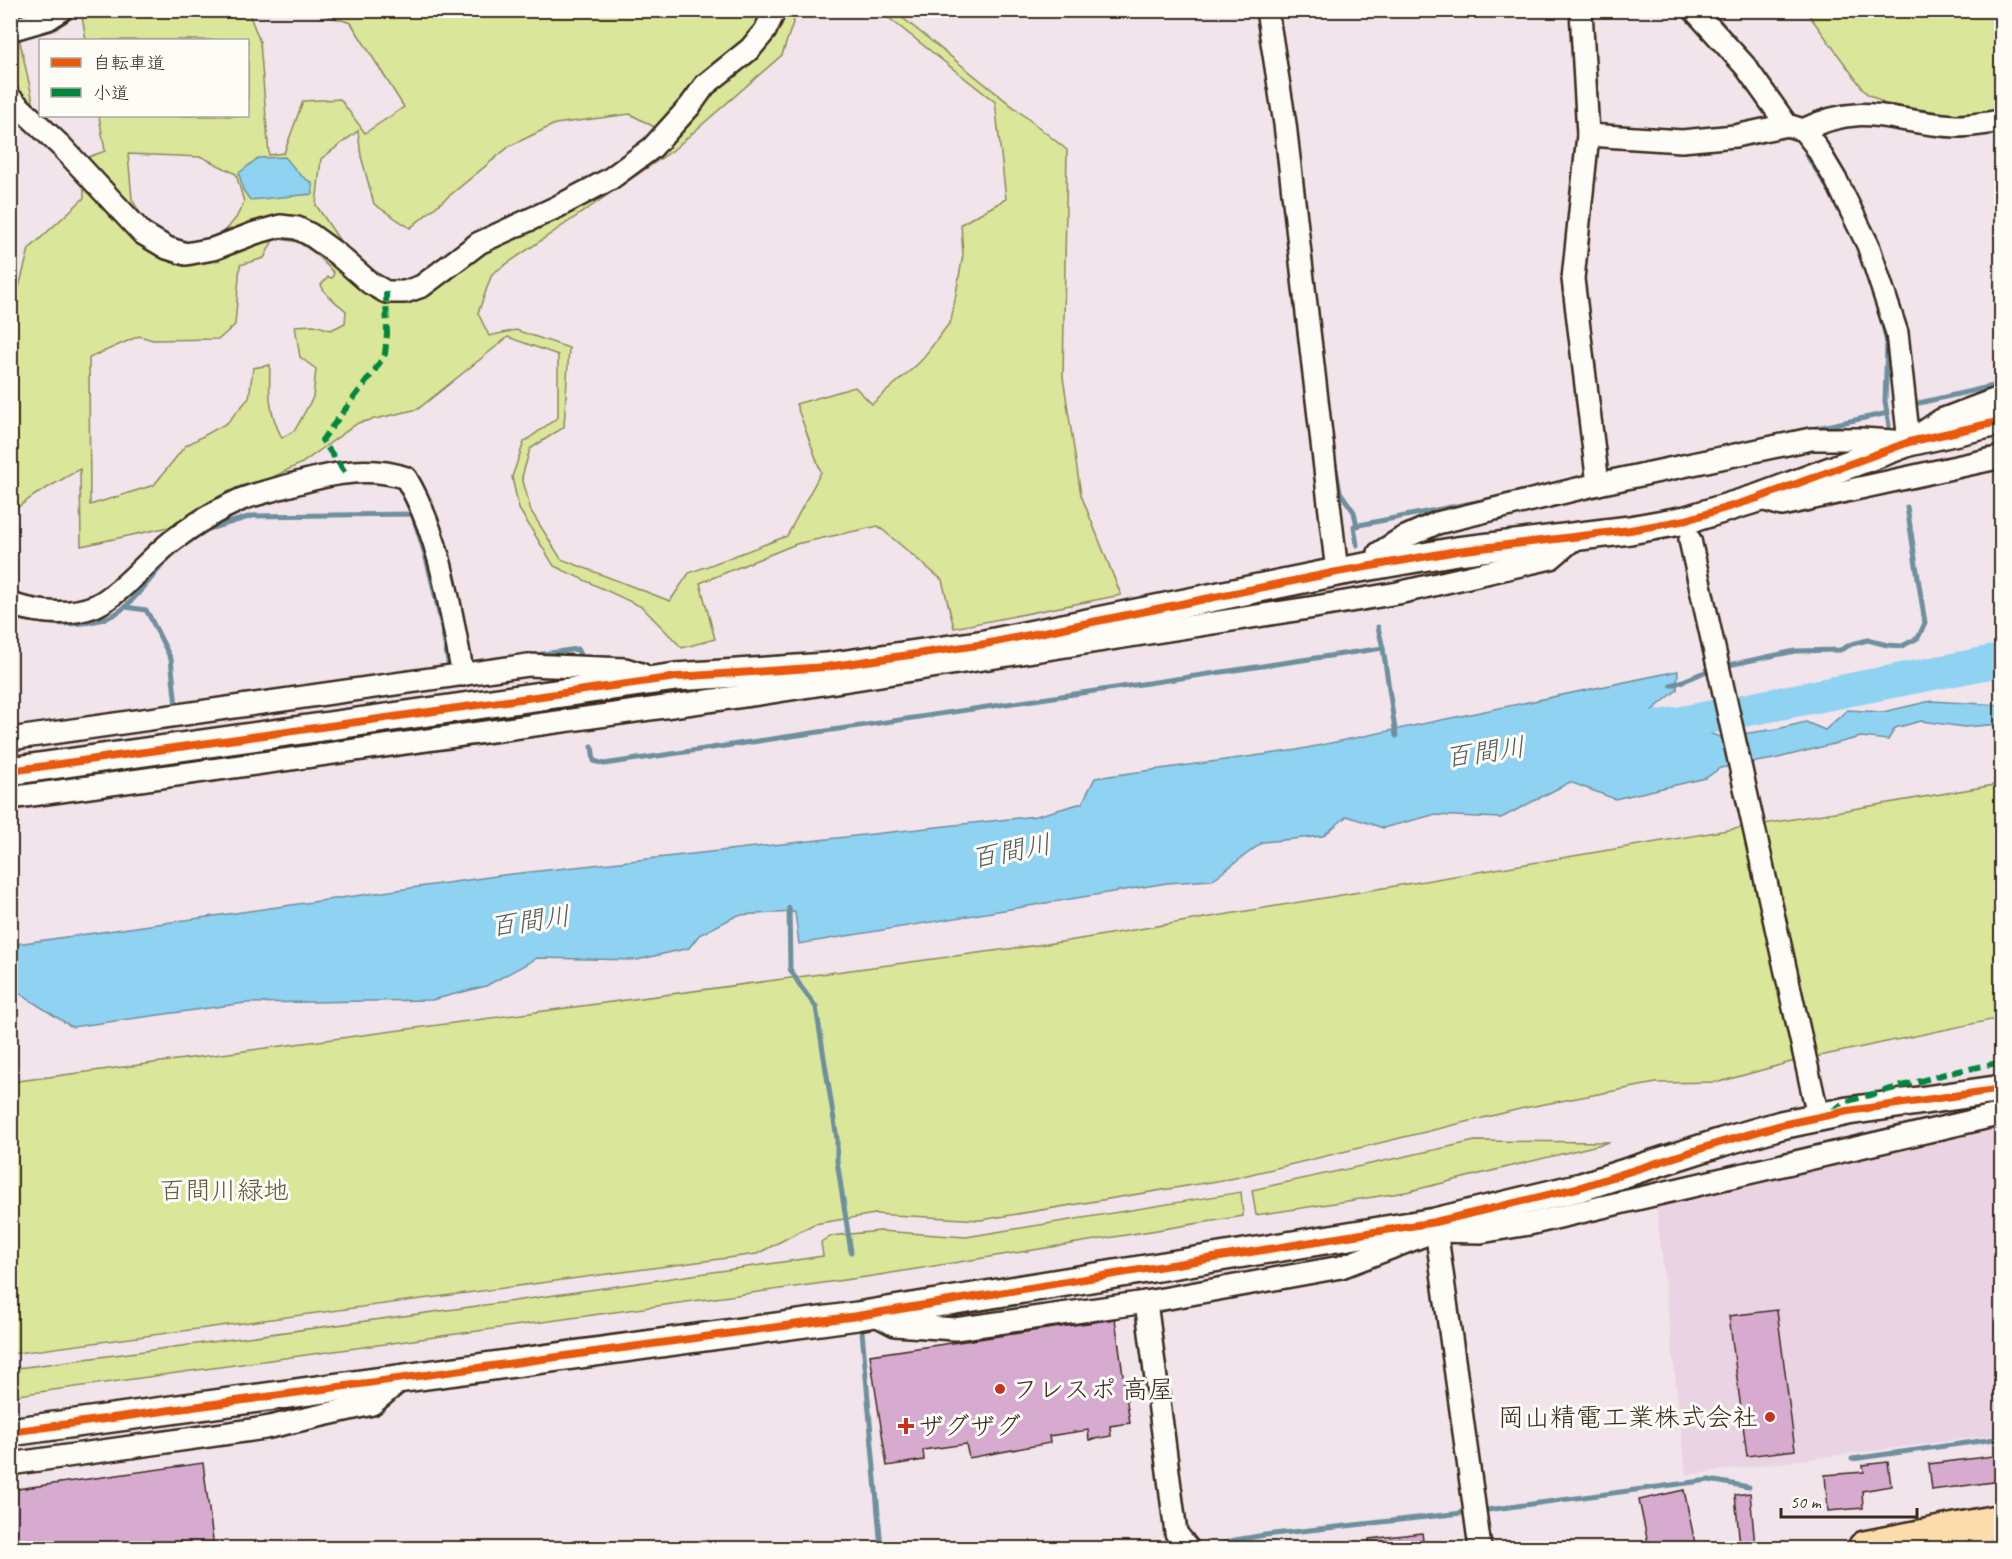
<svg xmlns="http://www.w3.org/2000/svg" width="2012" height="1559" viewBox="0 0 2012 1559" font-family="Caveat,'Klee One',sans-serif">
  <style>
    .built { fill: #ead3e3 }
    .green { fill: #dae699; stroke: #8a885c; stroke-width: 1.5; fill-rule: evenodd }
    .water { fill: #90d2f1; stroke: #6e8f9d; stroke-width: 1.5 }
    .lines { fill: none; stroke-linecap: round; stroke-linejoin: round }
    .stream { stroke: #6e8f9d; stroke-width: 5 }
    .river { stroke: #90d2f1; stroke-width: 33 }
    .building { fill: #d7abd0; stroke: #3b2a1e; stroke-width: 1.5 }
    .minor-casing { stroke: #3b2a1e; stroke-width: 26 }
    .tertiary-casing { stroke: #3b2a1e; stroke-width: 32 }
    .trunk-casing { stroke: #3b2a1e; stroke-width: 38 }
    .minor { stroke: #fdfcf7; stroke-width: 21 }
    .tertiary { stroke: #fdfcf7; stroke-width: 27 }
    .trunk { stroke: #fddcac; stroke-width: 33 }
    .quiet { stroke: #00873e; stroke-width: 6; stroke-dasharray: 12 6; stroke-linecap: butt }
    .cycleway-casing { stroke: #fdfcf7; stroke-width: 11 }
    .cycleway { stroke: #e8590c; stroke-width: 8 }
    .poi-dot { fill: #c8321e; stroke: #fdfcf7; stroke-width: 2 }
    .labels { text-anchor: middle; stroke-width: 6; stroke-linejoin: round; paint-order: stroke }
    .park-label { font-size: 26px; fill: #63593d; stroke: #fdfcf7 }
    .poi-label { font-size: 26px; fill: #3b2a1e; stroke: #fdfcf7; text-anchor: start }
    .water-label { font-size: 27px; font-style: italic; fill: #545c5d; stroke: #fdfcf7 }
  </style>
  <rect width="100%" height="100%" fill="#f2e4eb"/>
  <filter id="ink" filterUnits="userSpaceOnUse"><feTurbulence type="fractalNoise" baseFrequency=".0167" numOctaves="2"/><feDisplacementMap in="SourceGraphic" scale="12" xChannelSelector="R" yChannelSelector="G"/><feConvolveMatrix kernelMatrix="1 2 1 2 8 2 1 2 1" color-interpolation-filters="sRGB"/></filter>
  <g filter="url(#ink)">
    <!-- built -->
    <path class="built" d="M2001,1121V1434L1686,1475L1656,1202Z"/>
    <!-- green -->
    <g class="green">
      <path d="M13,10L33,101L11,122L10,11Z"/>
      <path d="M81,11H248L260,42L269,155L284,153L303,101L340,99L365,133L404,107L351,23L312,11H797L782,55L672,151L492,274L478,313L489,336L516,330L569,348L564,427L530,449L522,477L531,511L561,559L670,601L689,573L787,536L821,472L796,404L855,387L872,404L920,362L951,321L963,255L961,224L1006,199L995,102L880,11H894L1067,150L1063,377L1081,495L1121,595L954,628L942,580L878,526L796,544L700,583L715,639L682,648L642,607L554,566L519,509L512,477L524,442L558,417V355L508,337L418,409L358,423L302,463L169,527L81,546L80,469L35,495L11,512L10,296L17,295L29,249L84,198L83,159L105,151L99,116H248V40H86ZM630,114L658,129L630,157L410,287L377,283L354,262L316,205L321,159L358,131L361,156L374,204L410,228L510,146L555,124ZM128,154L202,157L236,174L244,202L236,218L219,238L179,245L162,236L145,222L132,199ZM274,238L298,242L315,253L334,273L332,278L328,277L321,285C327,299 336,301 346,311L345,323L331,330L314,325L295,326L300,357L316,369L313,397L295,430L282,438C268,410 269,395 270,365L253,368L249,398L227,423L185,446L154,485L90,505L89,358L139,336L153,340L219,339L235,325L240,265L264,258Z"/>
      <path d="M1806,11H2001V109L1974,117L1885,104L1866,93Z"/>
      <path d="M2001,784V1018L1791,1062L1719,1082L1656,1083L1524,1108L1235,1178L981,1220L875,1214L814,1224L757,1254L11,1354V1082L1068,941Z"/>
      <path d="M1475,1141L1610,1142L1406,1192L1256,1215L1252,1190Z"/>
      <path d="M1241,1192L1243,1216L873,1276L11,1396V1369L507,1302L823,1256L821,1242L830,1236L880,1231L966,1237Z"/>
    </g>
    <!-- water -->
    <g class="water">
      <path d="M285,157L300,175L312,183L313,194L250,200L243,190L239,173L258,158Z"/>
      <path d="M1678,671L1677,690L1638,722L1692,727L1720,737L1777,729L1806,722L1825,730L1847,710L1883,712L1931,701L2001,705V724L1964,727L1921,721L1895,728L1888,740L1861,737L1774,759L1720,768L1706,778L1615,799L1570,782L1501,818L1433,815L1383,828L1347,816L1323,836L1263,842L1212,880L1167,883L799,944L795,912L738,915L699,935L689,948L637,960L537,958L486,986L432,1000L245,1003L72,1027L11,988L10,945L503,875L1036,816L1082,803L1095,778L1297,750Z"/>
    </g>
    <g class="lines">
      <!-- stream -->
      <g class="stream">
        <path d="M1709,10L1724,27"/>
        <path d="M1806,154L1834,198"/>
        <path d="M1880,312L1887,343L1885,401L1889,426"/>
        <path d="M1919,403L2002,384"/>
        <path d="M1812,429L1888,413"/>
        <path d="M1335,464L1340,492L1354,512L1357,526"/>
        <path d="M202,531L252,516L412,514C430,564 440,615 449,667"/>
        <path d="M1357,545L1354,526L1492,499"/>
        <path d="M125,607L146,610L150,617L171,659L176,706"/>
        <path d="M10,617C45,623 97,633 126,606C142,591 155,573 169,557"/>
        <path d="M1378,627L1383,648L1396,736"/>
        <path d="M530,656L577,649L581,656"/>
        <path d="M1724,666L1795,651L1840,650L1852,644L1868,640L1887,645L1902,646L1918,638L1925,623L1907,507"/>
        <path d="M1671,685C1687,681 1700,673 1715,668"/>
        <path d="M592,746L594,761L604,764L1383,648"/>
        <path d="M789,908L790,969L801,987L816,1007L837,1139V1161L851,1252"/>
        <path d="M862,1331L881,1548"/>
        <path d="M1852,1459L2002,1438"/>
        <path d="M1480,1511L1709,1480L1749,1487"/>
        <path d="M1210,1548L1235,1540L1265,1535L1471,1512"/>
      </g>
      <!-- river -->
      <path class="river" d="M1623,731L1669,725L2002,660"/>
    </g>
    <!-- building -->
    <g class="building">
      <path d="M1777,1310L1795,1450L1747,1456L1729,1316Z"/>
      <path d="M1115,1319L1130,1423L1110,1426L1111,1436L1089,1440L1088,1430L1049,1436L1050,1443L969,1458L966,1444L923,1450L924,1460L887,1466L870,1355Z"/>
      <path d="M2001,1455V1481L1932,1490L1929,1464Z"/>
      <path d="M1888,1462L1891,1486L1862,1491L1863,1508L1828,1511L1825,1475L1864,1472L1863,1465Z"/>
      <path d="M203,1463L214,1548H10V1490Z"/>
      <path d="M1684,1490L1696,1548H1649L1639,1500Z"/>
      <path d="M1750,1493L1755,1545L1740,1546L1735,1495Z"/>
      <path d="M1422,1533L1424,1548H1369V1539Z"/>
    </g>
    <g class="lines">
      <!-- minor casing -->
      <g class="minor-casing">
        <g id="minor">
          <path d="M1267,10L1285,124L1337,572"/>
          <path d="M1581,10L1588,135L1573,279L1598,484"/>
          <path d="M1694,10L1745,66L1787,125L1803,130L1815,145L1837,182L1868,245L1897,333L1909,442"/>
          <path d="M10,30L48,19L62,10"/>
          <path d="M10,98L62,147L142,233L167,248L186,254L213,249L255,233L280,226L297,228L311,235L337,254L370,283L386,292H405L422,286L479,243L557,207L610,179L652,148L690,106L705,85L750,49L765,31L775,10"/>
          <path d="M1803,130C1866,99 1894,124 1956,126C1971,126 1986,123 2002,121"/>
          <path d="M1588,135L1682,141L1735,136L1787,125"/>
          <path d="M1758,498L1782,505L2002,457"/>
          <path d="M1690,540L1818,1116"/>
          <path d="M1380,566L1379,553L1401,539L1437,523L1598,484L1811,439H1861L1909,442L1941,420L2002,397"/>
          <path d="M10,604C38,613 67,617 95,606C120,595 149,559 172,541C193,525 217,510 242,499C253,495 265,492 276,489C317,477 364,463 406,478C441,537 450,609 463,675"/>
          <path d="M10,739L528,665L625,669L641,674L648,681"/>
          <path d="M10,798L758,694L1309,608L1398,593L1551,558L1577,536"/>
          <path d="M1435,1222L1480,1548"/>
          <path d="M1146,1302L1176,1533L1188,1548"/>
          <path d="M872,1313L895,1325L955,1329L1146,1302L1341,1267L1435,1231L1481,1232L1529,1224L2002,1114"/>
          <path d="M10,1464L265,1428L372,1404L403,1378"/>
        </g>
      </g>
      <!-- tertiary casing -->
      <g class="tertiary-casing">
        <g id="tertiary">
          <path d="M10,771L676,677L826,667L985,644L1337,572L1457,551L1630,530L1686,520L1758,498L1909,442L2002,421"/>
          <path d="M10,1432L857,1316L1435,1222L1581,1187L1722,1142L1781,1125L1848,1111L2002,1089"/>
        </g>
      </g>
      <!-- trunk casing -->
      <g class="trunk-casing">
        <path id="trunk" d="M1865,1548L2002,1521"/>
      </g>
      <!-- minor -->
      <use href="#minor" class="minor"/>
      <!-- tertiary -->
      <use href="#tertiary" class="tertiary"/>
      <!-- trunk -->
      <use href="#trunk" class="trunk"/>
      <!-- quiet -->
      <g class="quiet">
        <path d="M345,472L322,440L375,370L385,354L387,334L386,292"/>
        <path d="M1833,1111L1845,1102L1945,1074L2002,1062"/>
      </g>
      <!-- cycleway casing -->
      <g class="cycleway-casing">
        <g id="cycleway">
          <path d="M10,771L676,677L826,667L985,644L1337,572L1457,551L1630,530L1686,520L1758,498L1909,442L2002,421"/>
          <path d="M10,1432L857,1316L1435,1222L1581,1187L1722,1142L1781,1125L1848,1111L2002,1089"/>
        </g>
      </g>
      <!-- cycleway -->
      <use href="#cycleway" class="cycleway"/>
    </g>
  </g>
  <!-- markers -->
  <g class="poi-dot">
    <circle cx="1000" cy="1389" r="6"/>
    <circle cx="1770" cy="1417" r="6"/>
    <path d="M903 1417h6v6h6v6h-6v6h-6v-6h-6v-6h6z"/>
  </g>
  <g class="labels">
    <!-- park labels -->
    <g class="park-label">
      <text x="224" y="1199">百間川緑地</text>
    </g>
    <!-- poi labels -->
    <g class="poi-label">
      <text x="1012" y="1398">フレスポ 高屋</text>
      <text x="1758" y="1426" text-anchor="end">岡山精電工業株式会社</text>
      <text x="918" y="1435">ザグザグ</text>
    </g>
    <!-- water labels -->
    <g class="water-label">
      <text transform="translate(1485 752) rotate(-8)" y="9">百間川</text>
      <text transform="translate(1011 851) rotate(-11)" y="9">百間川</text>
      <text transform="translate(530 921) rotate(-8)" y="9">百間川</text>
    </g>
  </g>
  <!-- margin -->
  <rect width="2012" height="1559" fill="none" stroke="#fdfcf7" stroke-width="36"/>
  <rect x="18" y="18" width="1976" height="1523" fill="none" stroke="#3b2a1e" stroke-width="2" filter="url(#ink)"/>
  <!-- legend -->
  <rect x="39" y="39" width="210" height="78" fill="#fdfcf7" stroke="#afa8a0" stroke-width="1.5"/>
  <rect x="51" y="58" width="30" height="9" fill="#e8590c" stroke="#afa8a0" stroke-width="1.5"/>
  <text x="93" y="69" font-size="18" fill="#3b2a1e">自転車道</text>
  <rect x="51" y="88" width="30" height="9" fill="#00873e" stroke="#afa8a0" stroke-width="1.5"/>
  <text x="93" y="99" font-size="18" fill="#3b2a1e">小道</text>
  <!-- scale -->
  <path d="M1781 1508v9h136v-9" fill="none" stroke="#3b2a1e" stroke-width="3"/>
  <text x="1790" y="1508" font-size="18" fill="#3b2a1e" stroke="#fdfcf7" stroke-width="4.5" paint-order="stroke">50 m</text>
</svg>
